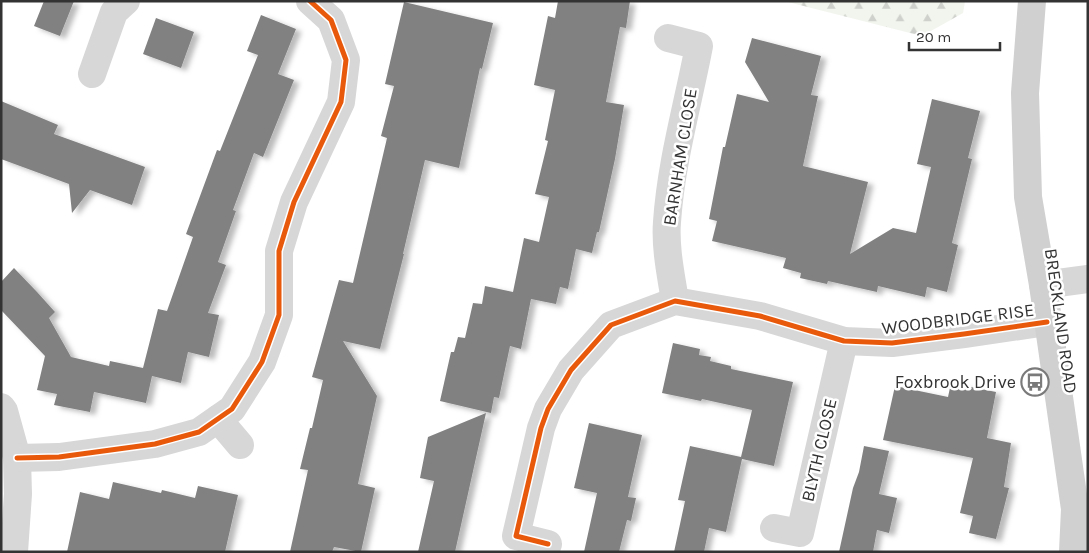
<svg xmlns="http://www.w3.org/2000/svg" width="1089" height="553" viewBox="0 0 1089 553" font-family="Karla,sans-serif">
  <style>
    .forest { fill: url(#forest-firs) }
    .building { fill: #818181; filter: url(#shadow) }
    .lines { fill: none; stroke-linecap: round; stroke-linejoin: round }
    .street { stroke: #d7d7d7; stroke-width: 28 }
    .secondary { stroke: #d0d0d0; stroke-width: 28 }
    .cycleway-casing { stroke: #fff; stroke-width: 8 }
    .cycleway { stroke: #e8590c; stroke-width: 5 }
    .labels { text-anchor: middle; stroke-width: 5; stroke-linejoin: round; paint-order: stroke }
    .street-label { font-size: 18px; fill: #333; stroke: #fff }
    .poi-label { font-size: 18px; fill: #333; stroke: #fff; text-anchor: end }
  </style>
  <defs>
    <pattern id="forest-firs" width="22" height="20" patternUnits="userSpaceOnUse" patternTransform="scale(1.25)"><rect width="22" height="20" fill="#f1f5ed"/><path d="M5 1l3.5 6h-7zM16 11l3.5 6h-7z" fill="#cfd2cc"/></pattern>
    <filter id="shadow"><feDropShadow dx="5.5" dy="3" stdDeviation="2.5" flood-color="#0004"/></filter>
  </defs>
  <rect width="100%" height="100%" fill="#fff"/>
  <!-- forest -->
  <path class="forest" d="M784,1H965L963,13L922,36Z"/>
  <!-- building -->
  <g class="building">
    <path d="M44,1H74L60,36L34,26Z"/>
    <path d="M558,1H630L626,28L620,27L606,102L624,105L615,159L599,232H597L592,253L576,249L568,289L560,287L556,304L531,299L521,349L510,346L499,398L494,397L491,413L440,401L451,352H454L458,337L465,338L473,303L482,304L485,286L513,292L524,238L539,242L549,197L535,194L548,141L545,140L555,90L534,85L548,16L555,18Z"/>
    <path d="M404,2L493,23L482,69L480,68L459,168L425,160L403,254H404L380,349L343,341L377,396L358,484L375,488L361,552L334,547L332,552H290L308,470L300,469L310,428H312L323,380L312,377L339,280L353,283L387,138L381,136L394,86L385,84Z"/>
    <path d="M261,15L296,29L278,74L294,80L263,157L254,153L233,210L236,211L218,262L226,265L208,313L219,315L209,357L188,352L181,383L152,376L146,403L94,392L90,412L54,405L57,394L37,390L45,356L1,310V282L14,268L37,292L55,312L49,318L71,357L109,366L110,361L143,368L158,309L167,311L193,237L186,234L217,150L220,151L258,55L247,51Z"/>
    <path d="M156,18L194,32L181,68L143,54Z"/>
    <path d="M752,38L821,56L811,95L818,96L803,166L868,182L850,254L893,228L916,233L931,167L917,164L932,99L980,111L968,158L972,159L952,243L958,245L947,292L927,287L925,297L878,286L877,292L828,281L827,284L800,278L801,273L783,268L786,258L712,241L717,221L709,219L723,147H725L737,94L769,102L745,62Z"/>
    <path d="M1,101L58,125L54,134L145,167L132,205L90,190L72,213L69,184L1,159Z"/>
    <path d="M673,343L700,349L699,355L711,357L710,361L731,366V369L793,382L774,466L742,459L726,532L709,528L704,552H674L685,501L678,500L690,446L741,457L752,410L702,399L701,401L662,393Z"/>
    <path d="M951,383L996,392L987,438L1011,443L1004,487L1009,488L996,539L969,533L973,516L960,513L973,458L883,440L895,386L948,397Z"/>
    <path d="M486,413L455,552H418L434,481L420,478L428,437Z"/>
    <path d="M589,423L642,435L628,497L636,498L631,521L627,520L619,552H584L597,493L574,488Z"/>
    <path d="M864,446L889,451L879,494L897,498L889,533L877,530L873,552H839L853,488L859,472Z"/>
    <path d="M113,482L161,493L162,490L195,498L198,486L238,495L225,552H67L80,492L109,499Z"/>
  </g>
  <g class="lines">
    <!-- street -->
    <g class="street">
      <path d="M668,38L699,46C688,104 671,162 667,222C665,248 671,275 675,301"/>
      <path d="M92,74L114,12L126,1"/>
      <path d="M1043,285L1088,279"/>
      <path d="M1,407L4,411L17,458L18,494L14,552"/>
      <path d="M218,419L240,445"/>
      <path d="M17,458L59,457L155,444L199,432L232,409L262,362L279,315V251L294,202L341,102L346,60L331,20L310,1"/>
      <path d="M774,528L800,533L844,341"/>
      <path d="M548,544L516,536L541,428L548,409L571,370L611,325L675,301L760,316L844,341L892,343L964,334L1047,322"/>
    </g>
    <!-- secondary -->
    <path class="secondary" d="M1032,1L1025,93L1028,197L1043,285L1075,509L1073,552"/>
    <!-- cycleway casing -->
    <g class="cycleway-casing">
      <g id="cycleway">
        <path d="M17,458L59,457L155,444L199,432L232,409L262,362L279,315V251L294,202L341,102L346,60L331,20L310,1"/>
        <path d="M548,544L516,536L541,428L548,409L571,370L611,325L675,301L760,316L844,341L892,343L964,334L1047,322"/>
      </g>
    </g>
    <!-- cycleway -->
    <use href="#cycleway" class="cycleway"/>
  </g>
  <!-- icons -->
  <defs>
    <g id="bus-ring" transform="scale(1.4375)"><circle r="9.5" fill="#fff" stroke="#7a7a7a" stroke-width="1.5"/><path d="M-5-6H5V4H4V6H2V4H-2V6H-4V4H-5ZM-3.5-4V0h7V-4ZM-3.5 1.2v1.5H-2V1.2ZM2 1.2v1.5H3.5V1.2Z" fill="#7a7a7a"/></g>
  </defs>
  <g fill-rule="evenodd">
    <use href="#bus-ring" x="1035" y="382"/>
  </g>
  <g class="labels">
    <!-- street labels -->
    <g class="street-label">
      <text transform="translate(680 157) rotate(-81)" y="6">BARNHAM CLOSE</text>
      <text transform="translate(958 319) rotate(-7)" y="6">WOODBRIDGE RISE</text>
      <text transform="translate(1061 321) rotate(82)" y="6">BRECKLAND ROAD</text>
      <text transform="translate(819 450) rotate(-77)" y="6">BLYTH CLOSE</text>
    </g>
    <!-- poi labels -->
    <g class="poi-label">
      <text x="1016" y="388">Foxbrook Drive</text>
    </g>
  </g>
  <!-- border -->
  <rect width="1089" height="553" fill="none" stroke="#333333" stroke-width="5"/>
  <!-- scale -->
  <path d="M909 42v8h91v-8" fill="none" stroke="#333333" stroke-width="2.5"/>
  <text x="916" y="42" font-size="15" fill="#333333" stroke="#ffffff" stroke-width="4" paint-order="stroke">20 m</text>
</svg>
